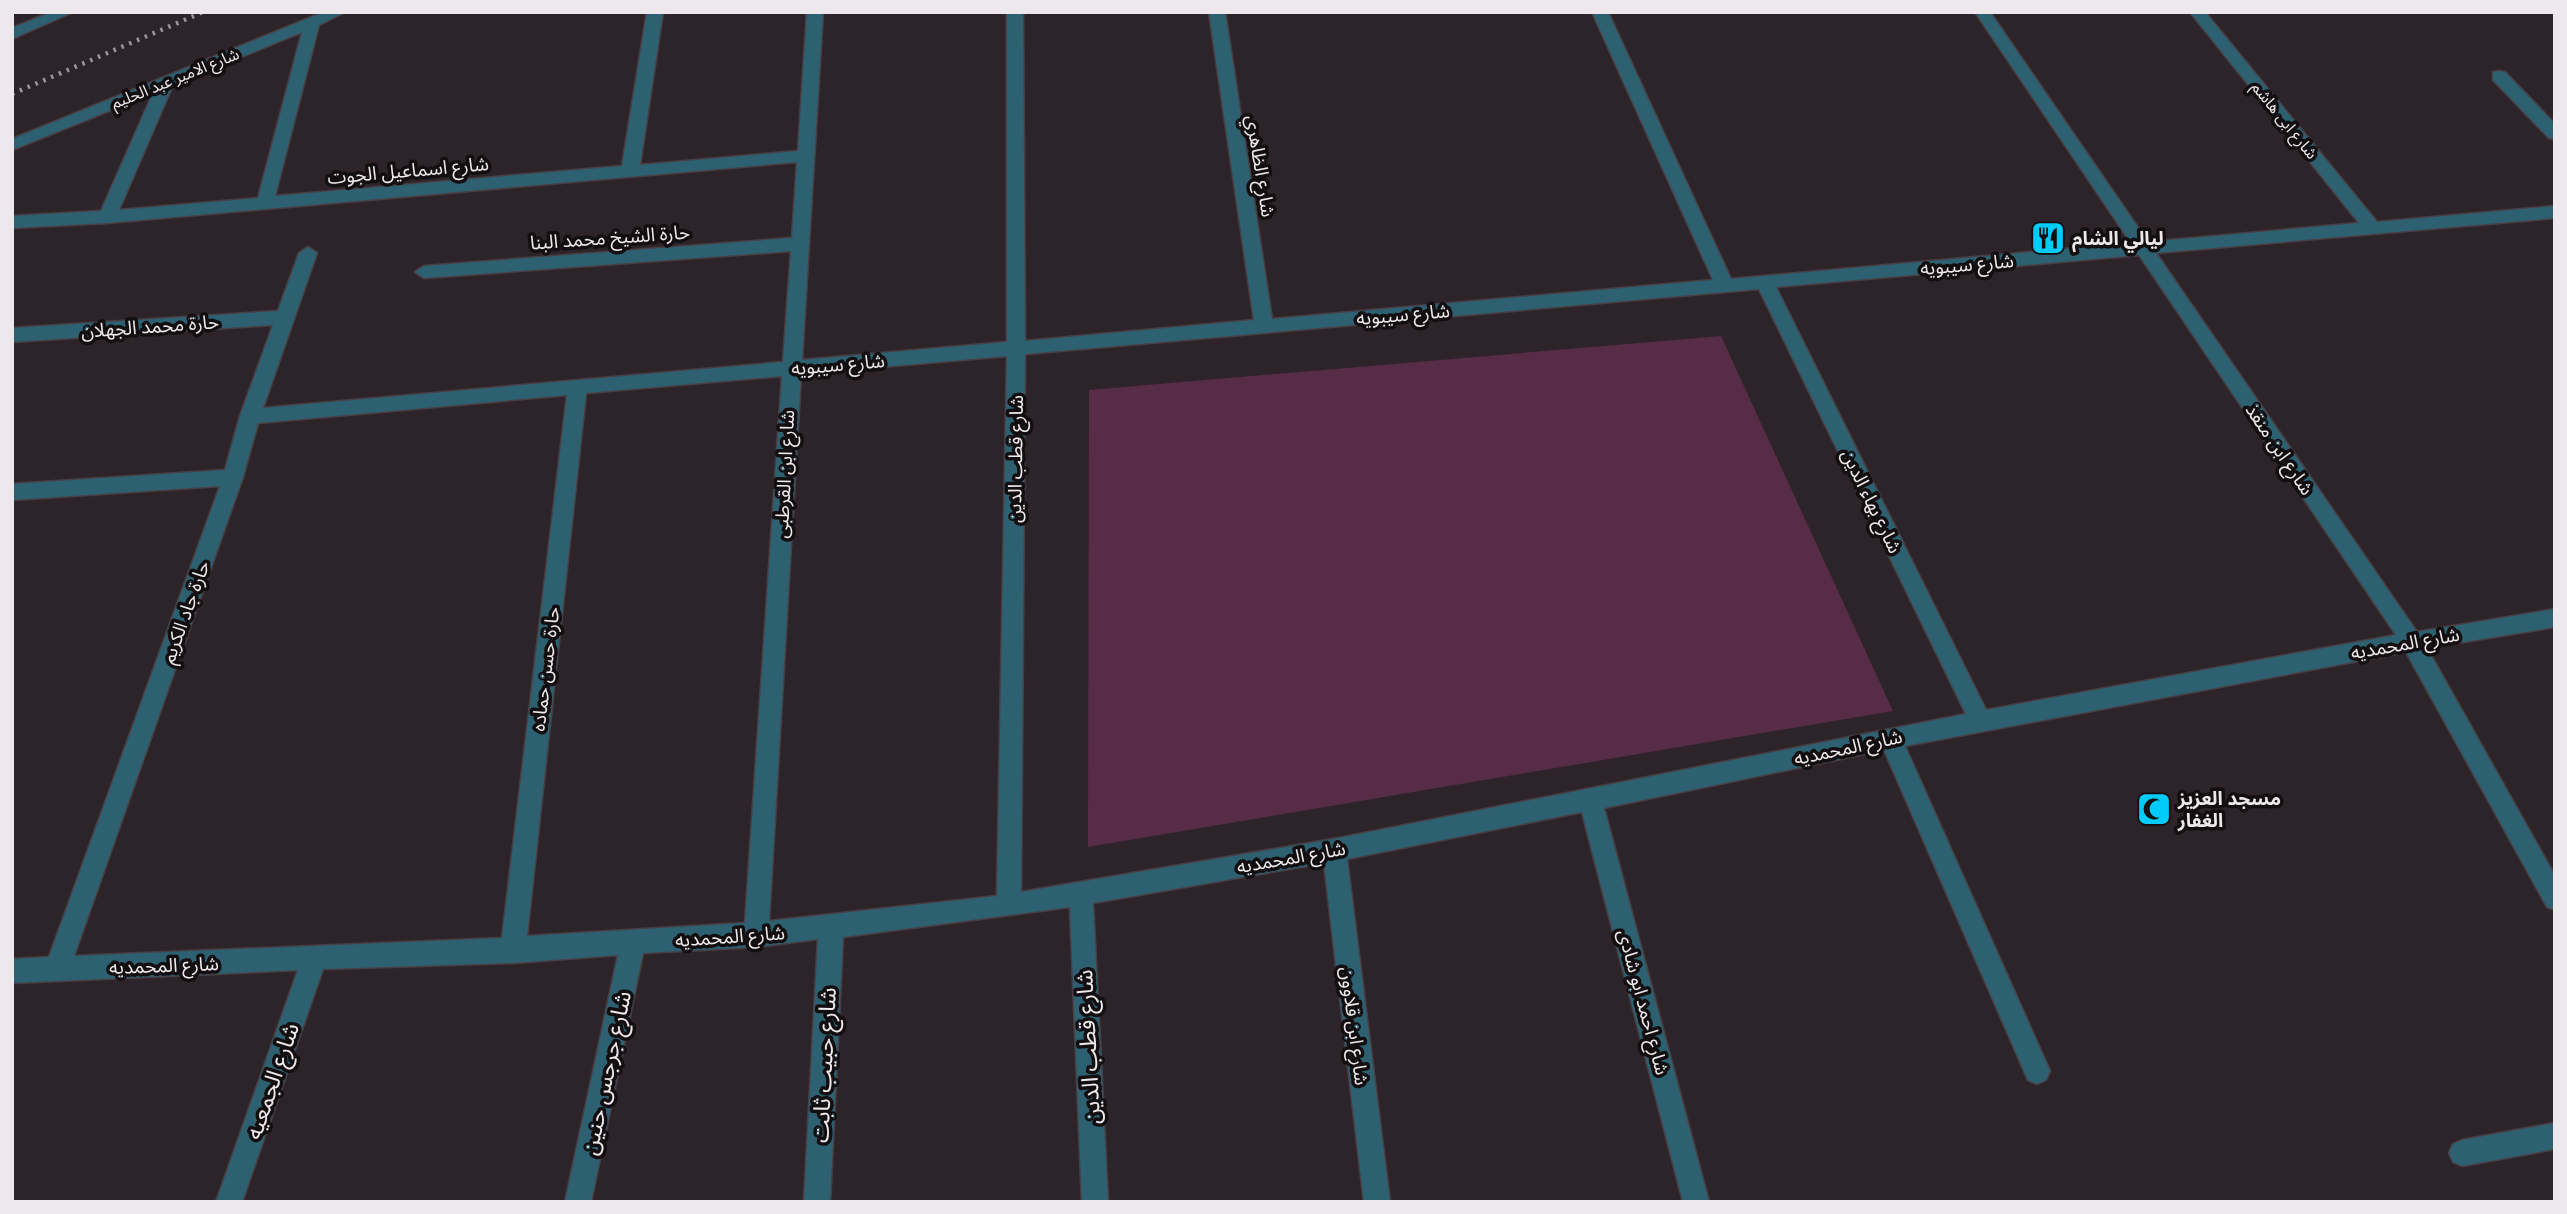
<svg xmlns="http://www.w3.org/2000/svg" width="2567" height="1214" viewBox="0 0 2567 1214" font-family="Karla,'Noto Sans Arabic',sans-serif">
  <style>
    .green { fill: #562c47 }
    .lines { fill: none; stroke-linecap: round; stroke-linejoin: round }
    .street-casing { stroke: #483f44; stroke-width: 3 }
    .street { fill: #2d6172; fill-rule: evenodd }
    .rail { stroke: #9b9498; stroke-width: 4.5; stroke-dasharray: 2.5 6; stroke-linecap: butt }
    .labels { text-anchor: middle; stroke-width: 7; stroke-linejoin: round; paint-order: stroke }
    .far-street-label { font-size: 16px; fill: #ede8eb; stroke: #130f11 }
    .street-label { font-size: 19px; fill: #ede8eb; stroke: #130f11 }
    .poi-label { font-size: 19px; font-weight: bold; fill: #ede8eb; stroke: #130f11; text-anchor: start }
    .near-street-label { font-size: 23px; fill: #ede8eb; stroke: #130f11 }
  </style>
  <rect width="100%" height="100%" fill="#2d2429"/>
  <!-- green -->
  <path class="green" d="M1721,336L1893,711L1088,847L1089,390Z"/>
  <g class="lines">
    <!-- street casing -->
    <g class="street-casing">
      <g id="street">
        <path d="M52,12H73L12,39V28Z"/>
        <path d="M324,12H345L319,25L275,196L622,166L647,12H663L640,165L798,151L807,12H823L802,360L1007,342V12H1023L1025,341L1254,320L1209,12H1225L1272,319L1713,280L1592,12H1608L1731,279L2131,243L1975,12H1990L2148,242L2359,223L2190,12H2205L2377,222L2555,206V218L2156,253L2417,632L2555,609V627L2427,648L2555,876V910L2547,907L2406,652L1905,746L2050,1071L2046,1080L2037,1084L2028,1080L1884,750L1604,808L1709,1202H1683L1582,812L1347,859L1390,1202H1364L1324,863L1093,903L1108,1202H1082L1070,907L843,937L830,1202H804L818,939L756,947L643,953L591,1202H565L618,955L513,963L323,969L242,1202H216L298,970L12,983V959L49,957L220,486L12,500V484L225,470L240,416L273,325L12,342V328L278,311L299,253L308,247L317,253L263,408L783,362L791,251L424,278L415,272L424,266L792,238L797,162L107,223L12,228V216L101,211L153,93L12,150V139ZM302,32L258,198L119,210L173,85ZM2139,255L2396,635L1986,710L1776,287ZM1759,289L1966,714L1339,838L1021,892L1025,354ZM1007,356L997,896L769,921L801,374ZM782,376L745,923L527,936L586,393ZM567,395L502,938L74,956L243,477L258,423Z"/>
        <path d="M2499,71L2505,72L2555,124V139L2549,138L2493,80V72Z"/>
        <path d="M2555,1123V1149L2462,1166L2453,1162L2449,1153L2453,1144L2462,1140Z"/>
      </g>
    </g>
    <!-- street -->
    <use href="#street" class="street"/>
    <!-- rail -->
    <path class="rail" d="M12,94L203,12"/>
  </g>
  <!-- icons -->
  <defs>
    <g id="restaurant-square" transform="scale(1.75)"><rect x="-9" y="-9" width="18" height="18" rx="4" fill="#01cbf9" stroke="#130f11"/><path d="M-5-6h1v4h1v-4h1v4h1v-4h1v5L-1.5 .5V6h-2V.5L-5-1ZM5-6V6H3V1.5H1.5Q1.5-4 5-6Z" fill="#111"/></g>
    <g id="mosque-square" transform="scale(1.75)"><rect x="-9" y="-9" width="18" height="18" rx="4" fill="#01cbf9" stroke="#130f11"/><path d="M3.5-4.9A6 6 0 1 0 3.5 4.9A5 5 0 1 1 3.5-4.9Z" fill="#111"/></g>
  </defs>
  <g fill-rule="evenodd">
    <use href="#restaurant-square" x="2048" y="238"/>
    <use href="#mosque-square" x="2154" y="809"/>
  </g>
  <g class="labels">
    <!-- far-street labels -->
    <g class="far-street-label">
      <text transform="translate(175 78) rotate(-22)" y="6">شارع الامير عبد الحليم</text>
      <text transform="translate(2285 120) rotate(51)" y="6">شارع ابى هاشم</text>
    </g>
    <!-- street labels -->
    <g class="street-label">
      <text transform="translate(1261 166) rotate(81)" y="7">شارع الظاهري</text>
      <text transform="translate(408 170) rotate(-5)" y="7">شارع اسماعيل الجوت</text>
      <text transform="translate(610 237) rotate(-4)" y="7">حارة الشيخ محمد البنا</text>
      <text transform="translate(1967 264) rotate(-5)" y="7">شارع سيبويه</text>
      <text transform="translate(1403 314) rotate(-5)" y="7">شارع سيبويه</text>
      <text transform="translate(150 326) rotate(-4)" y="7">حارة محمد الجهلان</text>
      <text transform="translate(838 364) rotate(-5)" y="7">شارع سيبويه</text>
      <text transform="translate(2280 449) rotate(56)" y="7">شارع ابن منقذ</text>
      <text transform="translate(1015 459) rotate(-89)" y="7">شارع قطب الدين</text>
      <text transform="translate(784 474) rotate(-87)" y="7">شارع ابن القرطبى</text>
      <text transform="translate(1872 501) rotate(64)" y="7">شارع بهاء الدين</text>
      <text transform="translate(185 612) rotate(-70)" y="7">حارة جاد الكريم</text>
      <text transform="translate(2405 643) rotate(-10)" y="7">شارع المحمديه</text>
      <text transform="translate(545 669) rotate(-83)" y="7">حارة حسن حماده</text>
      <text transform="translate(1848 747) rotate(-12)" y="7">شارع المحمديه</text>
      <text transform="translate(1291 857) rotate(-10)" y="7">شارع المحمديه</text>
      <text transform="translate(730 936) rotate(-4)" y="7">شارع المحمديه</text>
      <text transform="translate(164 965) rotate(-2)" y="7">شارع المحمديه</text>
      <text transform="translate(1644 1002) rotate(75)" y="7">شارع احمد ابو شادى</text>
      <text transform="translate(1355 1026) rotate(83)" y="7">شارع ابن قلاوون</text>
    </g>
    <!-- poi labels -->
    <g class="poi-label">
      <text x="2072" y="245">ليالي الشام</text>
      <text x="2178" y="805">مسجد العزيز<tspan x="2178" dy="22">الغفار</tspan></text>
    </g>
    <!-- near-street labels -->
    <g class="near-street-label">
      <text transform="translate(1088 1047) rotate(-93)" y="8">شارع قطب الدين</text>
      <text transform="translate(824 1065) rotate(-87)" y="8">شارع حبيب ثابت</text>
      <text transform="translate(606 1073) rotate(-78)" y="8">شارع جرجس حنين</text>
      <text transform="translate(272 1081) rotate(-71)" y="8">شارع الجمعيه</text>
    </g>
  </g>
  <!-- border -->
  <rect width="2567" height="1214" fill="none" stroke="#ede8eb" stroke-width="28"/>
</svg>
